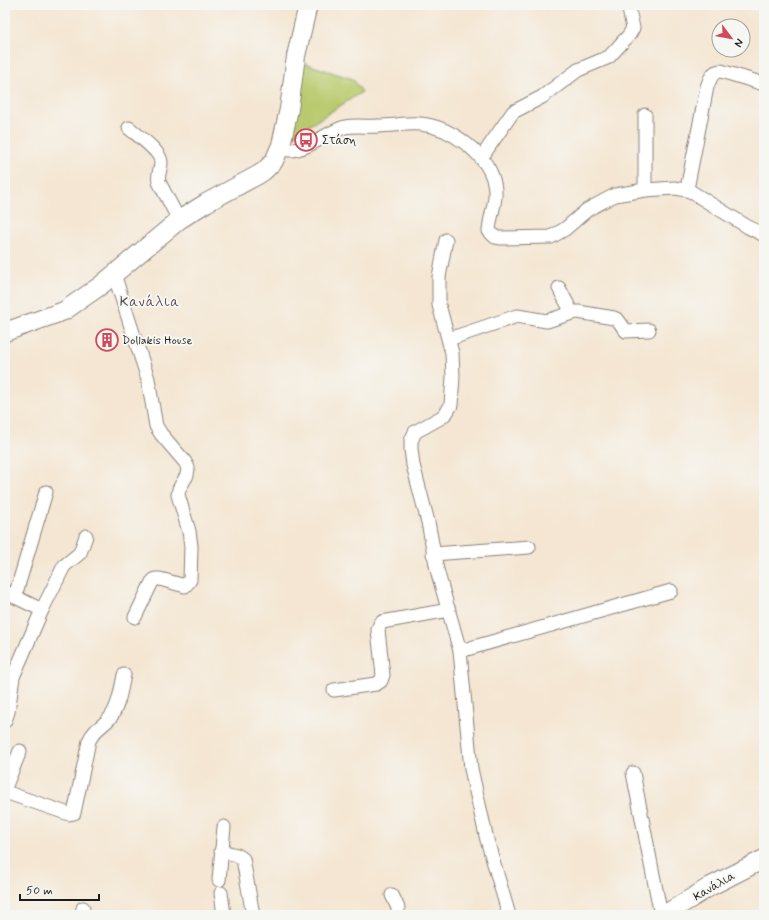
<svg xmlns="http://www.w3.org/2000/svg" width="769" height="920" viewBox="0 0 769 920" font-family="Mynerve,sans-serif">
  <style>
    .green { fill: #b8ca6d; stroke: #6a7344 }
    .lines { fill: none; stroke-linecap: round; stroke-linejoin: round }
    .street-casing { stroke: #888177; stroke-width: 15 }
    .secondary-casing { stroke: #888177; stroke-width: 20 }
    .street { stroke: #fff; stroke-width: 13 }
    .secondary { stroke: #fff; stroke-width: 18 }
    .labels { text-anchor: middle; stroke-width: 4; stroke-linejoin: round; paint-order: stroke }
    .poi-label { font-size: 12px; fill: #1c1c1c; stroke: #f6f6f2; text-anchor: start }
    .street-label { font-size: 12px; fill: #1c1c1c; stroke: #f6f6f2 }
    .quarter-label { font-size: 14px; letter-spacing: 1px; fill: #5a4754; stroke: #f6f6f2 }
  </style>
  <rect width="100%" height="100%" fill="#f6f6f2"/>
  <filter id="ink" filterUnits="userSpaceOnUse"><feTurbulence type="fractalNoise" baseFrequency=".025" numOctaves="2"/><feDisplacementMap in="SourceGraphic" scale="8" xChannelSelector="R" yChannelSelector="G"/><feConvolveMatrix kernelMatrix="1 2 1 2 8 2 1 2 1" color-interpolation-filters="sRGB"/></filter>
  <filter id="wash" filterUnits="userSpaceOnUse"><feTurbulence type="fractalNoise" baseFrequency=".012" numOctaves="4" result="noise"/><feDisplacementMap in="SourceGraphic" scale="16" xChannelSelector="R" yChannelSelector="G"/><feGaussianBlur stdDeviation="0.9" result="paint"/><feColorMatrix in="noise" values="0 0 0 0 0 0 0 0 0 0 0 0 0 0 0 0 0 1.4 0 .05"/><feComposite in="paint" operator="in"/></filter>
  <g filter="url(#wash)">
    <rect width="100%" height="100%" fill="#f4e6d2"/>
    <!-- green -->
    <path class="green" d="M300,62L353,79L362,92L288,139Z"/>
  </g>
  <g filter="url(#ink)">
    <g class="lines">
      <!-- street casing -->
      <g class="street-casing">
        <g id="street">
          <path d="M645,115V190"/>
          <path d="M129,128C137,135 162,152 161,163C161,169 157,174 159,182L179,220"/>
          <path d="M280,149C284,149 288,150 292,150C308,149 328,132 345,127C355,125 368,127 378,126C392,126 407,123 420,124C449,126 488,154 494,183C498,200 490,214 489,231L495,237L500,238L551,237L565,229L587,210L615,195L645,190L675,188L690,191L748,227L764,235"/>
          <path d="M481,158L513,112L542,97L578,70L609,57L629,35L633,28L628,5"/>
          <path d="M687,189L707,87C710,79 712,71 721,71L764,84"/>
          <path d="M446,240L439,277V305L452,353L453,377L451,405L447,412L442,417L415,432L411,441V449L413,465L428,522L437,570L460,651L471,769L487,840L509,915"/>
          <path d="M114,274L148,379L156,426L161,434L185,462L188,468L187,475L179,489L178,495L189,531L191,546L190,580L185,586L160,579H155L152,582L135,617"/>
          <path d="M559,288L572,313"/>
          <path d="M449,339L517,316L547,321L572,313L578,312L614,318L618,320L626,331L649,330"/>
          <path d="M433,554L529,547"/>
          <path d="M5,592L42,610L13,677L8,712L5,721"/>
          <path d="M15,596L46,492"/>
          <path d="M42,610L64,566L80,553L86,536"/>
          <path d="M460,651L671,591"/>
          <path d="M334,690L376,684L381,681L383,675L378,630L380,624L382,622L449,610"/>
          <path d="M633,773L661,915"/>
          <path d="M5,788L20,751"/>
          <path d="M5,792L69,814L74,813L89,741C94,729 102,727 110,718C119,706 121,689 124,675"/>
          <path d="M221,851L237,855L243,859L253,915"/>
          <path d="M219,880L224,827"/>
          <path d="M221,893L224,915"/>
          <path d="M392,895L398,908V915"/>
          <path d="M82,915L83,908"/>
        </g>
      </g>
      <!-- secondary casing -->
      <g class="secondary-casing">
        <g id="secondary">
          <path d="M5,332L64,311L100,286L179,220L206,203L258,175L264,171L274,161L281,145L289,109L296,56L308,5"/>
          <path d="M664,915L711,886L764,859"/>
        </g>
      </g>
      <!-- street -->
      <use href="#street" class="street"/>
      <!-- secondary -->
      <use href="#secondary" class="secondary"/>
    </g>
  </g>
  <!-- icons -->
  <defs>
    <g id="bus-ring" transform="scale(1.15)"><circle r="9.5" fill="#f6f6f2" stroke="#d1495b" stroke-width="1.5"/><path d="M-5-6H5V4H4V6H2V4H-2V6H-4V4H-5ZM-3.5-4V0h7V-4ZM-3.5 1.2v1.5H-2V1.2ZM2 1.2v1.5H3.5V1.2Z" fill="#d1495b"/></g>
    <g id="building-ring" transform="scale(1.15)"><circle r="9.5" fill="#f6f6f2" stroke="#d1495b" stroke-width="1.5"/><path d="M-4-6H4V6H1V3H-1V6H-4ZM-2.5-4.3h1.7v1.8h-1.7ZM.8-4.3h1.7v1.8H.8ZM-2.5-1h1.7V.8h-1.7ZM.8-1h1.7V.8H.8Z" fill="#d1495b"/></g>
  </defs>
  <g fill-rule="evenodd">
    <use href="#bus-ring" x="306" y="140"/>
    <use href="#building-ring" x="107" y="340"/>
  </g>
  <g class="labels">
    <!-- poi labels -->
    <g class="poi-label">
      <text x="322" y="144">Στάση</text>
      <text x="122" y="344">Dollakis House</text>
    </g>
    <!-- street labels -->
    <g class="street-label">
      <text transform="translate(714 886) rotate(-30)" y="4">Κανάλια</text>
    </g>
    <!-- quarter labels -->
    <g class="quarter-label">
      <text x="150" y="306">Κανάλια</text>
    </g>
  </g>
  <!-- margin -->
  <rect width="769" height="920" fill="none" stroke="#f6f6f2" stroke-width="20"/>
  <!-- north arrow -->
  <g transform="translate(731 38) rotate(122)"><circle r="19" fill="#f6f6f2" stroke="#9f9f9c"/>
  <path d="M0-3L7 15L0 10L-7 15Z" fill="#d1495b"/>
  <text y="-6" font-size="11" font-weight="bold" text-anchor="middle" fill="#1c1c1c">N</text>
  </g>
  <!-- scale -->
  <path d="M20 894v6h79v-6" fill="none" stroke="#1c1c1c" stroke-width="2"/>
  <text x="26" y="894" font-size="12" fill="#1c1c1c" stroke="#f6f6f2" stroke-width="3" paint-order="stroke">50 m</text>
</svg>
